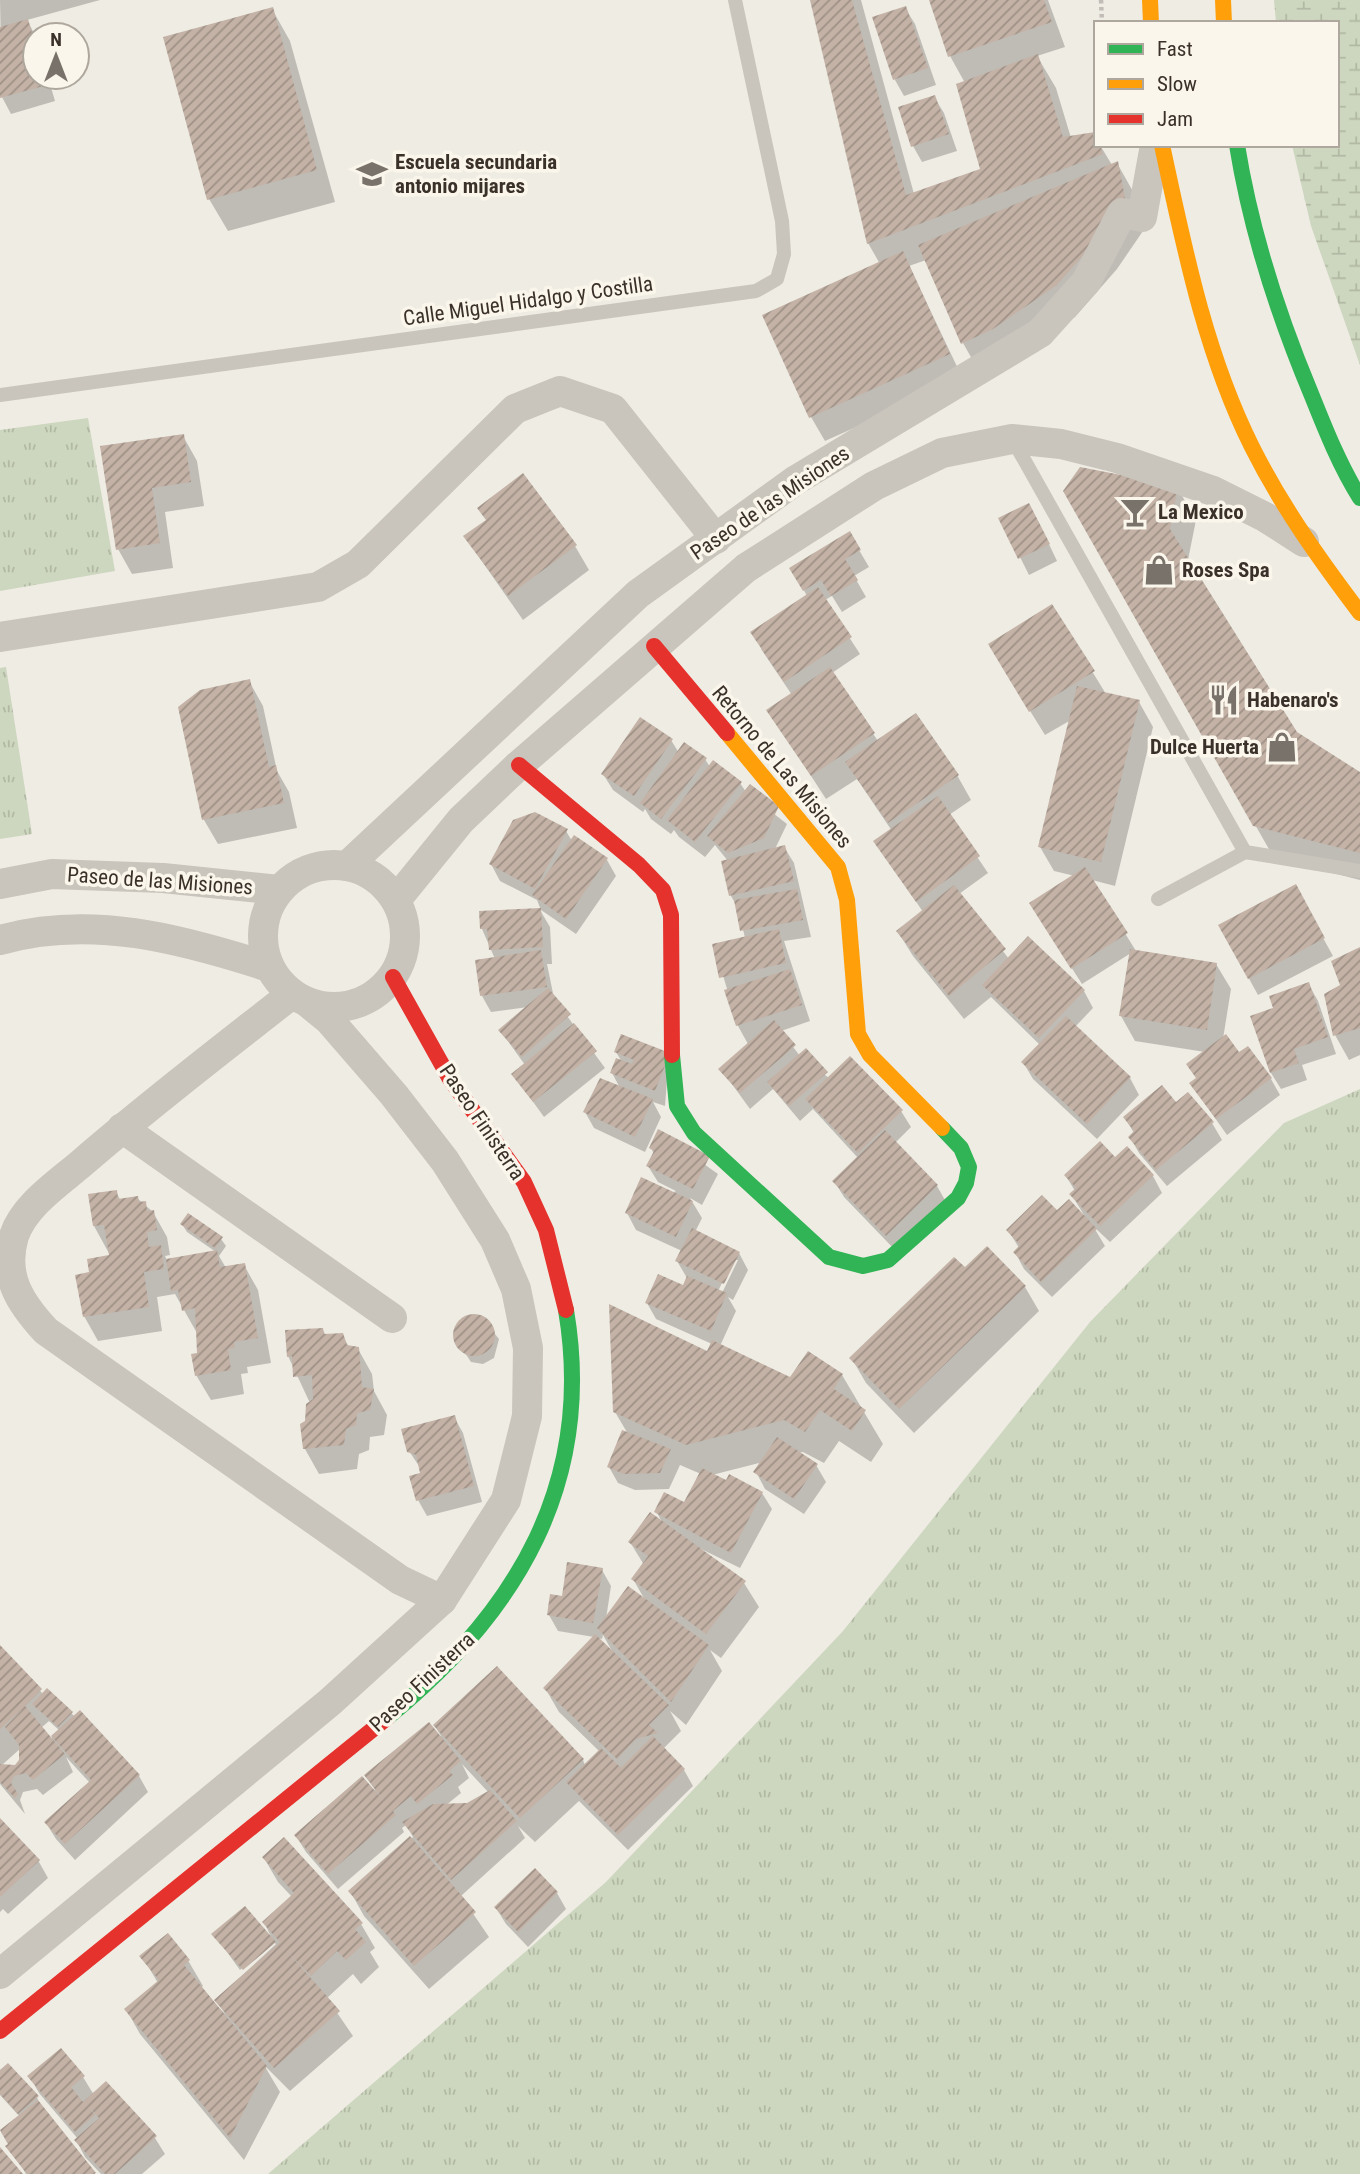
<svg xmlns="http://www.w3.org/2000/svg" width="1360" height="2174" viewBox="0 0 1360 2174" font-family="'Roboto Condensed',sans-serif">
  <style>
    .grass { fill: url(#grass-tufts) }
    .wetland { fill: url(#wetland-marsh) }
    .shadow { fill: #0003; fill-rule: evenodd }
    .building { fill: url(#building-hatch) }
    .lines { fill: none; stroke-linecap: round; stroke-linejoin: round }
    .path { stroke: #c1bcb5; stroke-width: 4.5; stroke-dasharray: 3.5 3.5; stroke-linecap: butt }
    .lane { stroke: #c9c4bc; stroke-width: 14 }
    .street { stroke: #c9c4bc; stroke-width: 30 }
    .fast { stroke: #30b455; stroke-width: 16 }
    .slow { stroke: #ff9f0a; stroke-width: 16 }
    .jam { stroke: #e5322d; stroke-width: 16 }
    .labels { text-anchor: middle; stroke-width: 7; stroke-linejoin: round; paint-order: stroke }
    .poi-label { font-size: 21px; font-weight: bold; fill: #3a312a; stroke: #fbf6ec; text-anchor: start }
    .street-label { font-size: 21px; fill: #3a312a; stroke: #fbf6ec }
  </style>
  <defs>
    <pattern id="grass-tufts" width="24" height="20" patternUnits="userSpaceOnUse" patternTransform="scale(1.75)"><rect width="24" height="20" fill="#cdd6be"/><path d="M3 7l-1-3M5 7V3M7 7l1-3M15 17l-1-3M17 17v-4M19 17l1-3" fill="none" stroke="#b1b8a3"/></pattern>
    <pattern id="wetland-marsh" width="20" height="14" patternUnits="userSpaceOnUse" patternTransform="scale(1.75)"><rect width="20" height="14" fill="#cdd6be"/><path d="M1 5h8M5 5V1M11 12h8M15 12V8" fill="none" stroke="#b1b8a3"/></pattern>
    <pattern id="building-hatch" width="6" height="6" patternUnits="userSpaceOnUse" patternTransform="scale(1.75)"><rect width="6" height="6" fill="#c3b2a5"/><path d="M-1 1l2-2M0 6l6-6M5 7l2-2" fill="none" stroke="#9f9187"/></pattern>
  </defs>
  <rect width="100%" height="100%" fill="#efece4"/>
  <!-- grass -->
  <g class="grass">
    <path d="M88,418L115,571L0,591V430Z"/>
    <path d="M6,667L32,834L0,839V668Z"/>
    <path d="M1360,1089V2174H268L606,1882L843,1631L1090,1322L1284,1123Z"/>
  </g>
  <!-- wetland -->
  <path class="wetland" d="M1274,0H1360V365L1311,226L1292,145H1337V23H1276Z"/>
  <!-- shadow -->
  <g class="shadow">
    <path d="M0,0H100L27,20L35,35V77H48L55,101L11,114L2,97Z"/>
    <path d="M812,0H861L914,194L983,171L965,83L950,56L931,0H1048L1065,47L1037,56L1056,88L1071,138L1094,134L1096,145H1100L1112,165L1117,163L1135,195L1143,231L1117,269L1075,317L1011,360L981,375L963,343L926,260L909,266L963,379L825,441L811,417L880,264L868,243Z"/>
    <path d="M905,8L915,24L936,85L904,96L895,80L874,18Z"/>
    <path d="M272,9L290,41L335,202L228,231L209,199Z"/>
    <path d="M934,97L944,113L957,151L922,162L913,146Z"/>
    <path d="M183,436L197,461L204,506L165,512L173,568L132,574L118,549L102,448Z"/>
    <path d="M1177,487L1196,520L1188,560L1296,733L1360,774V880L1274,858L1065,491Z"/>
    <path d="M1001,519L1038,521L1057,561L1029,575Z"/>
    <path d="M849,533L869,567L854,576L866,597L842,612L832,596L825,600L860,654L832,673L878,741L957,775L971,800L949,815L988,873L959,894L1009,959L1028,939L1084,991L1093,1008L1075,1027L1130,1078L1139,1095L1097,1139L1033,1079L1023,1062L1040,1045L991,997L964,1019L913,956L898,932L923,912L876,842L892,831L857,779L826,799L769,711L792,695L761,649L807,596L792,568Z"/>
    <path d="M465,537L575,546L589,570L523,620Z"/>
    <path d="M1052,606L1106,694L1139,702L1153,727L1115,886L1092,880L1136,951L1216,964L1231,989L1223,1039L1271,1079L1280,1095L1227,1135L1191,1084L1197,1079L1188,1064L1205,1052L1135,1041L1121,1016L1131,953L1082,984L1041,920L1075,876L1054,871L1040,847L1071,720L1045,735L1004,669Z"/>
    <path d="M249,681L263,706L277,771L289,792L297,828L218,844L204,820L180,708Z"/>
    <path d="M671,740L679,753L705,759L710,767L740,783L746,792L787,824L775,849L784,847L794,863L811,937L784,941L810,1021L781,1031L800,1056L829,1078L901,1111L911,1127L895,1143L937,1186L946,1202L896,1251L844,1197L834,1181L858,1158L813,1109L800,1121L773,1089L750,1109L721,1069L748,1044L738,1026L714,945L745,938L738,908L731,896L728,861L715,845L705,857L679,837L674,830L671,834L651,819L645,809L643,812L613,790L603,774Z"/>
    <path d="M566,831L572,841L607,860L616,876L576,934L541,910L537,900L500,881L491,864Z"/>
    <path d="M1295,887L1333,956L1258,995L1220,926Z"/>
    <path d="M540,910L550,927L552,964H547L554,998L605,1068L544,1117L513,1074L525,1065L500,1030L528,1007L491,1012L482,996L495,959L482,929Z"/>
    <path d="M1360,949V1055L1349,1060L1335,1035L1326,995L1342,986Z"/>
    <path d="M1309,985L1318,1001L1336,1054L1302,1065L1307,1080L1281,1089L1271,1073L1253,1017L1275,1009Z"/>
    <path d="M616,1052L669,1054L665,1106L653,1102L661,1117L645,1152L594,1128L585,1112L620,1088L612,1073L622,1062Z"/>
    <path d="M1125,1118L1212,1123L1222,1140L1167,1186L1139,1153L1130,1137L1134,1133Z"/>
    <path d="M659,1132L718,1174L702,1205L690,1198L702,1218L695,1232L739,1253L748,1270L733,1300L728,1297L736,1311L720,1346L791,1379L842,1375L883,1444L871,1462L839,1441L824,1463L803,1452L798,1453L816,1465L826,1482L804,1514L765,1489L756,1472L763,1462L712,1475L762,1493L772,1509L740,1568L695,1546L744,1583L759,1607L721,1658L710,1650L722,1671L686,1725L670,1711L681,1731L664,1748L684,1770L693,1786L628,1850L579,1801L535,1842L518,1826L525,1838L461,1896L489,1937L429,1989L364,1916L350,1891L413,1837L406,1825L402,1828L404,1832L338,1889L306,1852L296,1836L375,1790L366,1775L441,1736L435,1726L583,1760L585,1765L599,1751L559,1712L545,1688L594,1637L558,1631L549,1615L563,1598L602,1570L611,1586L606,1619L645,1600L633,1579L644,1565L630,1542L662,1522L656,1511L684,1505L701,1474L680,1465L669,1489L635,1490L618,1483L609,1467L628,1434L615,1412L708,1353L712,1344L656,1319L647,1303L684,1287L687,1278L677,1261L682,1251L636,1230L627,1213L676,1191L658,1182L648,1166L654,1154L651,1148ZM734,1260H738L722,1293L718,1291ZM603,1635L612,1651L597,1638L602,1639ZM462,1764L489,1793L468,1804L445,1806L461,1793L458,1787L469,1778Z"/>
    <path d="M1126,1148L1153,1176L1162,1193L1110,1242L1093,1226L1105,1246L1052,1297L1024,1269L1015,1252L1019,1248L1008,1230L1057,1213L1084,1215L1071,1194L1075,1191L1066,1176L1115,1159Z"/>
    <path d="M116,1192L121,1201L137,1198L153,1212L167,1237L170,1255L165,1256L167,1260L216,1252L187,1232L182,1224L221,1239L226,1246L219,1256L226,1268L244,1265L258,1290L271,1363L247,1367L248,1373L241,1374L244,1394L211,1400L196,1375L198,1335L175,1294L157,1297L162,1331L98,1341L84,1316L91,1274L111,1257L94,1226L90,1195Z"/>
    <path d="M965,1270L1025,1287L1039,1311L914,1433L866,1383L852,1359Z"/>
    <path d="M468,1317H481L499,1339L494,1358L483,1364L471,1362L455,1338L457,1325Z"/>
    <path d="M323,1330L326,1336L342,1335L349,1347L358,1349L372,1374L374,1391L387,1415L384,1435L370,1437L369,1450L359,1454L357,1469L319,1474L305,1449L302,1425L307,1422L315,1401H309L288,1356Z"/>
    <path d="M454,1417L463,1433L482,1502L427,1516L418,1500L421,1469L409,1451Z"/>
    <path d="M0,1647L43,1694L71,1713L139,1776L148,1792L75,1860L56,1839L46,1823L90,1783L66,1757L73,1772L43,1795L37,1789L23,1792L20,1800L25,1814L0,1784ZM49,1721L60,1731L50,1739L41,1728ZM21,1748V1760L15,1766L2,1765Z"/>
    <path d="M0,1820L39,1862L48,1878L8,1914L3,1909L0,1912Z"/>
    <path d="M264,1858L361,1924L375,1948L370,1952L379,1967L361,1984L353,1974L327,1998L353,2036L290,2091L264,2065L280,2092L244,2160L140,2034L126,2009L158,1983L142,1956L168,1935L189,1962L203,1986L200,1988L225,2014L216,2000L276,1944L273,1942L240,1970L214,1934L273,1941L264,1922L292,1897L278,1882Z"/>
    <path d="M557,1893L566,1909L528,1947L506,1924L496,1908Z"/>
    <path d="M0,2072L37,2097L40,2106L95,2174H26L1,2132L20,2117L0,2095Z"/>
    <path d="M30,2077H83L94,2095L155,2138L165,2154L142,2174H101L85,2157L76,2140L78,2139L39,2093Z"/>
  </g>
  <!-- building -->
  <g class="building">
    <path d="M810,0H852L906,195L980,169L956,84L1038,54L1063,137L1095,132L1096,145H1100L1103,154L867,244Z"/>
    <path d="M929,0H1044L1052,22L948,57Z"/>
    <path d="M906,6L928,68L893,80L872,17Z"/>
    <path d="M273,7L317,170L207,200L163,37Z"/>
    <path d="M28,19L35,43V77H45L47,85L0,98V27Z"/>
    <path d="M935,95L949,134L911,147L898,107Z"/>
    <path d="M1118,161L1125,198L1099,237L1057,285L993,329L961,344L918,245Z"/>
    <path d="M903,251L950,354L809,418L762,315Z"/>
    <path d="M184,434L191,482L152,488L160,543L116,550L100,446Z"/>
    <path d="M1080,467L1178,486L1170,529L1297,732L1360,772V853L1253,826L1063,491Z"/>
    <path d="M523,473L577,545L508,596L463,536L486,520L477,508Z"/>
    <path d="M1029,503L1050,544L1018,559L998,518Z"/>
    <path d="M850,531L861,550L845,559L858,580L831,596L821,580L803,591L789,568Z"/>
    <path d="M818,587L852,637L784,682L750,632Z"/>
    <path d="M1052,604L1095,671L1029,712L988,644Z"/>
    <path d="M830,667L875,733L811,776L766,710Z"/>
    <path d="M250,679L269,767L276,765L284,803L202,820L178,707L200,690Z"/>
    <path d="M1077,686L1140,700L1101,862L1038,847Z"/>
    <path d="M916,713L959,775L888,823L845,762Z"/>
    <path d="M640,717L673,739L634,796L601,774Z"/>
    <path d="M684,742L707,758L661,819L640,803Z"/>
    <path d="M713,760L742,782L695,842L667,820Z"/>
    <path d="M750,784L779,806L764,838L728,853L707,836Z"/>
    <path d="M938,796L980,856L916,902L873,841Z"/>
    <path d="M535,812L568,829L535,889L489,864L513,820Z"/>
    <path d="M574,835L608,858L566,919L532,895Z"/>
    <path d="M785,845L794,881L729,896L721,861Z"/>
    <path d="M1085,867L1128,933L1071,969L1029,903Z"/>
    <path d="M1296,884L1325,938L1248,979L1218,925Z"/>
    <path d="M954,885L1006,949L949,996L896,931Z"/>
    <path d="M797,889L803,920L740,931L734,900Z"/>
    <path d="M541,908L543,947L489,950L487,929H480L479,911Z"/>
    <path d="M779,929L786,963L719,978L712,944Z"/>
    <path d="M1028,936L1085,990L1039,1038L982,985Z"/>
    <path d="M1360,947V1028L1333,1036L1324,994L1340,985L1331,961Z"/>
    <path d="M1130,949L1217,963L1207,1030L1119,1016Z"/>
    <path d="M541,950L547,987L480,996L475,960Z"/>
    <path d="M790,969L802,1005L736,1026L724,990Z"/>
    <path d="M1309,982L1328,1037L1294,1049L1299,1063L1270,1073L1250,1016L1273,1008L1269,996Z"/>
    <path d="M548,988L571,1014L522,1057L498,1030Z"/>
    <path d="M1066,1016L1131,1077L1087,1124L1021,1062Z"/>
    <path d="M774,1020L796,1045L740,1093L718,1069Z"/>
    <path d="M574,1023L597,1051L533,1102L511,1074Z"/>
    <path d="M621,1034L670,1053L655,1091L610,1073L616,1058L632,1064L634,1060L614,1052Z"/>
    <path d="M1226,1034L1239,1052L1248,1046L1272,1078L1216,1119L1189,1083L1196,1078L1186,1064Z"/>
    <path d="M806,1048L828,1072L789,1106L767,1082Z"/>
    <path d="M850,1056L903,1110L858,1153L805,1099Z"/>
    <path d="M600,1078L653,1099L635,1137L583,1112Z"/>
    <path d="M1162,1085L1176,1102L1188,1092L1214,1122L1156,1170L1128,1137L1134,1131L1123,1117Z"/>
    <path d="M658,1129L710,1156L693,1189L646,1166L654,1151L649,1148Z"/>
    <path d="M885,1130L938,1185L886,1236L832,1181Z"/>
    <path d="M1100,1141L1115,1157L1127,1146L1154,1175L1100,1226L1069,1194L1076,1188L1064,1175Z"/>
    <path d="M641,1177L693,1201L676,1237L625,1213Z"/>
    <path d="M117,1190L118,1199L138,1196L139,1202L146,1201L147,1211L154,1210L157,1230L147,1232L149,1247L161,1245L164,1269L144,1272L149,1307L83,1317L75,1275L89,1272L87,1259L109,1255L104,1225L93,1226L88,1194Z"/>
    <path d="M1042,1195L1057,1210L1069,1199L1097,1229L1041,1282L1013,1252L1020,1245L1006,1230Z"/>
    <path d="M188,1213L223,1237L215,1248L180,1224Z"/>
    <path d="M692,1228L740,1252L724,1284L675,1261Z"/>
    <path d="M987,1246L1026,1286L899,1409L849,1358L954,1257L965,1267Z"/>
    <path d="M217,1250L220,1267L245,1263L258,1338L234,1342L235,1348L228,1349L231,1370L195,1376L191,1354L197,1353L195,1308L182,1311L178,1290L171,1291L166,1259Z"/>
    <path d="M658,1274L683,1285L687,1276L727,1293L711,1331L645,1303Z"/>
    <path d="M609,1304L707,1351L712,1340L790,1377L808,1351L843,1374L834,1389L866,1410L852,1431L820,1410L805,1432L784,1420L686,1445L613,1412Z"/>
    <circle cx="474" cy="1335" r="21"/>
    <path d="M323,1328L324,1334L343,1333L347,1345L359,1347L362,1387L374,1389L370,1410L357,1413L356,1425L346,1429L344,1445L303,1449L300,1424L305,1421L306,1404L313,1399L312,1375L293,1377L292,1356L287,1357L285,1330Z"/>
    <path d="M455,1415L474,1486L416,1501L409,1476L420,1473L416,1455L407,1452L401,1429Z"/>
    <path d="M622,1430L671,1449L660,1473L624,1474L607,1467Z"/>
    <path d="M777,1437L818,1464L794,1499L753,1472Z"/>
    <path d="M702,1468L726,1480L729,1474L763,1492L731,1553L654,1512L664,1492L684,1502Z"/>
    <path d="M650,1512L746,1581L706,1634L631,1579L648,1556L628,1542Z"/>
    <path d="M567,1562L603,1568L593,1623L547,1615L550,1594L562,1596Z"/>
    <path d="M628,1586L709,1645L671,1702L597,1628Z"/>
    <path d="M595,1634L669,1705L649,1725L658,1733L636,1739L617,1759L543,1688Z"/>
    <path d="M0,1645L42,1689L25,1706L65,1754L33,1780L26,1773L14,1776L11,1783L18,1794L15,1798L0,1782V1764L15,1765L19,1760V1745L5,1727L24,1708L0,1729Z"/>
    <path d="M497,1666L584,1759L520,1818L433,1725Z"/>
    <path d="M47,1688L73,1712L58,1727L32,1704Z"/>
    <path d="M80,1710L140,1775L65,1844L44,1822L91,1780L51,1736Z"/>
    <path d="M429,1722L461,1761L449,1771L453,1775L417,1804L411,1796L393,1811L396,1815L328,1874L294,1835L362,1776L385,1802L364,1775Z"/>
    <path d="M653,1736L685,1769L618,1835L566,1782L601,1748L621,1768Z"/>
    <path d="M490,1790L517,1821L451,1880L402,1822L433,1804L467,1803Z"/>
    <path d="M0,1818L40,1860L0,1897Z"/>
    <path d="M410,1836L476,1912L414,1966L348,1891Z"/>
    <path d="M284,1837L363,1923L355,1929L366,1942L346,1960L337,1951L311,1976L287,1951L340,2011L274,2068L214,2000L280,1942L262,1922L294,1893L262,1857Z"/>
    <path d="M535,1868L558,1892L518,1932L494,1907Z"/>
    <path d="M245,1906L276,1942L243,1970L211,1934Z"/>
    <path d="M168,1933L190,1960L184,1965L267,2066L230,2138L124,2009L159,1980L139,1956Z"/>
    <path d="M61,2048L85,2076L71,2087L83,2102L106,2081L157,2136L115,2174H105L74,2140L99,2118L88,2106L95,2115L75,2132L27,2076Z"/>
    <path d="M8,2063L39,2096L18,2114L0,2094V2070Z"/>
    <path d="M38,2100L96,2173L94,2174H27L5,2146L8,2144L0,2130Z"/>
    <path d="M0,2147L23,2174H0Z"/>
  </g>
  <g class="lines">
    <!-- path -->
    <path class="path" d="M1101,0L1102,23"/>
    <!-- lane -->
    <g class="lane">
      <path d="M0,395L756,291L777,279L784,254L782,221L735,0"/>
      <path d="M1013,440L1245,852L1360,871"/>
      <path d="M1158,899L1245,852"/>
    </g>
    <!-- street -->
    <g class="street">
      <path d="M0,637L318,587L358,564L515,409L560,391L613,409L716,539"/>
      <circle cx="334" cy="936" r="71"/>
      <path d="M347,866L638,594L796,480L1040,333L1086,282L1122,213L1142,217L1155,145"/>
      <path d="M0,884L52,874L163,878L279,890"/>
      <path d="M396,900L461,820L519,765L746,568L874,486L942,453L1012,439L1061,444L1117,458L1213,491L1265,517L1304,542"/>
      <path d="M0,940C91,914 182,939 269,967"/>
      <path d="M292,994C222,1049 151,1103 83,1162C60,1182 24,1205 14,1236C2,1276 20,1303 46,1331L400,1580L442,1600"/>
      <path d="M122,1128L392,1318"/>
      <path d="M0,1974L330,1702L442,1600L506,1500L527,1416L528,1348L516,1289L495,1240L445,1161L394,1095L329,1020L307,1002"/>
    </g>
    <!-- fast -->
    <g class="fast">
      <path d="M1237,145C1251,232 1278,315 1312,396C1326,431 1340,466 1360,498"/>
      <path d="M672,1055L677,1106L694,1133L829,1257L863,1266L888,1260L958,1198L966,1183L969,1167L961,1148L942,1128"/>
      <path d="M388,1717C517,1612 595,1482 566,1310"/>
    </g>
    <!-- slow -->
    <g class="slow">
      <path d="M1150,0L1151,23"/>
      <path d="M1223,0L1224,23"/>
      <path d="M1162,145C1184,247 1205,353 1252,447C1282,507 1320,560 1360,613"/>
      <path d="M727,733L838,867L847,900L858,1034L870,1055L942,1128"/>
    </g>
    <!-- jam -->
    <g class="jam">
      <path d="M654,646L727,733"/>
      <path d="M519,765L639,865L663,890L671,915L672,1055"/>
      <path d="M393,977L450,1079L524,1182L546,1230L566,1310"/>
      <path d="M0,2031L388,1717"/>
    </g>
  </g>
  <!-- icons -->
  <defs>
    <g id="school-bare" transform="scale(2.415)"><path d="M0-5L7-2L0 1L-7-2ZM-4 1L0 2.5L4 1V4Q0 6-4 4Z" fill="#79726b" stroke="#fbf6ec" stroke-width="2.5" paint-order="stroke"/></g>
    <g id="bar-bare" transform="scale(2.415)"><path d="M-6-5H6L.8 .8V4.5H3.5V6h-7V4.5H-.8V.8Z" fill="#79726b" stroke="#fbf6ec" stroke-width="2.5" paint-order="stroke"/></g>
    <g id="shop-bare" transform="scale(2.415)"><path d="M-5-2.5h2.3a2.7 3.5 0 0 1 5.4 0H5L5.5 6h-11ZM-1.5-2.5h3a1.5 2.3 0 0 0-3 0Z" fill="#79726b" stroke="#fbf6ec" stroke-width="2.5" paint-order="stroke"/></g>
    <g id="restaurant-bare" transform="scale(2.415)"><path d="M-5-6h1v4h1v-4h1v4h1v-4h1v5L-1.5 .5V6h-2V.5L-5-1ZM5-6V6H3V1.5H1.5Q1.5-4 5-6Z" fill="#79726b" stroke="#fbf6ec" stroke-width="2.5" paint-order="stroke"/></g>
  </defs>
  <g fill-rule="evenodd">
    <use href="#school-bare" x="372" y="174"/>
    <use href="#bar-bare" x="1135" y="512"/>
    <use href="#shop-bare" x="1159" y="570"/>
    <use href="#restaurant-bare" x="1224" y="700"/>
    <use href="#shop-bare" x="1282" y="747"/>
  </g>
  <g class="labels">
    <!-- poi labels -->
    <g class="poi-label">
      <text x="395" y="169">Escuela secundaria<tspan x="395" dy="24">antonio mijares</tspan></text>
      <text x="1158" y="519">La Mexico</text>
      <text x="1182" y="577">Roses Spa</text>
      <text x="1247" y="707">Habenaro's</text>
      <text x="1259" y="754" text-anchor="end">Dulce Huerta</text>
    </g>
    <!-- street labels -->
    <g class="street-label">
      <text transform="translate(528 301) rotate(-8)" y="7">Calle Miguel Hidalgo y Costilla</text>
      <text transform="translate(770 503) rotate(-34)" y="7">Paseo de las Misiones</text>
      <text transform="translate(782 767) rotate(50)" y="7">Retorno de Las Misiones</text>
      <text transform="translate(160 881) rotate(4)" y="7">Paseo de las Misiones</text>
      <text transform="translate(482 1122) rotate(56)" y="7">Paseo Finisterra</text>
      <text transform="translate(422 1682) rotate(-43)" y="7">Paseo Finisterra</text>
    </g>
  </g>
  <!-- legend -->
  <rect x="1094" y="21" width="245" height="126" fill="#fbf6ec" stroke="#aea79e" stroke-width="2"/>
  <rect x="1108" y="44" width="35" height="10" fill="#30b455" stroke="#aea79e" stroke-width="2"/>
  <text x="1157" y="56" font-size="21" fill="#3a312a">Fast</text>
  <rect x="1108" y="79" width="35" height="10" fill="#ff9f0a" stroke="#aea79e" stroke-width="2"/>
  <text x="1157" y="91" font-size="21" fill="#3a312a">Slow</text>
  <rect x="1108" y="114" width="35" height="10" fill="#e5322d" stroke="#aea79e" stroke-width="2"/>
  <text x="1157" y="126" font-size="21" fill="#3a312a">Jam</text>
  <!-- north arrow -->
  <g transform="translate(56 56)"><circle r="33" fill="#fbf6ec" stroke="#aea79e" stroke-width="2"/>
  <path d="M0-5L12 26L0 18L-12 26Z" fill="#79726b"/>
  <text y="-10" font-size="19" font-weight="bold" text-anchor="middle" fill="#3a312a">N</text>
  </g>
</svg>
